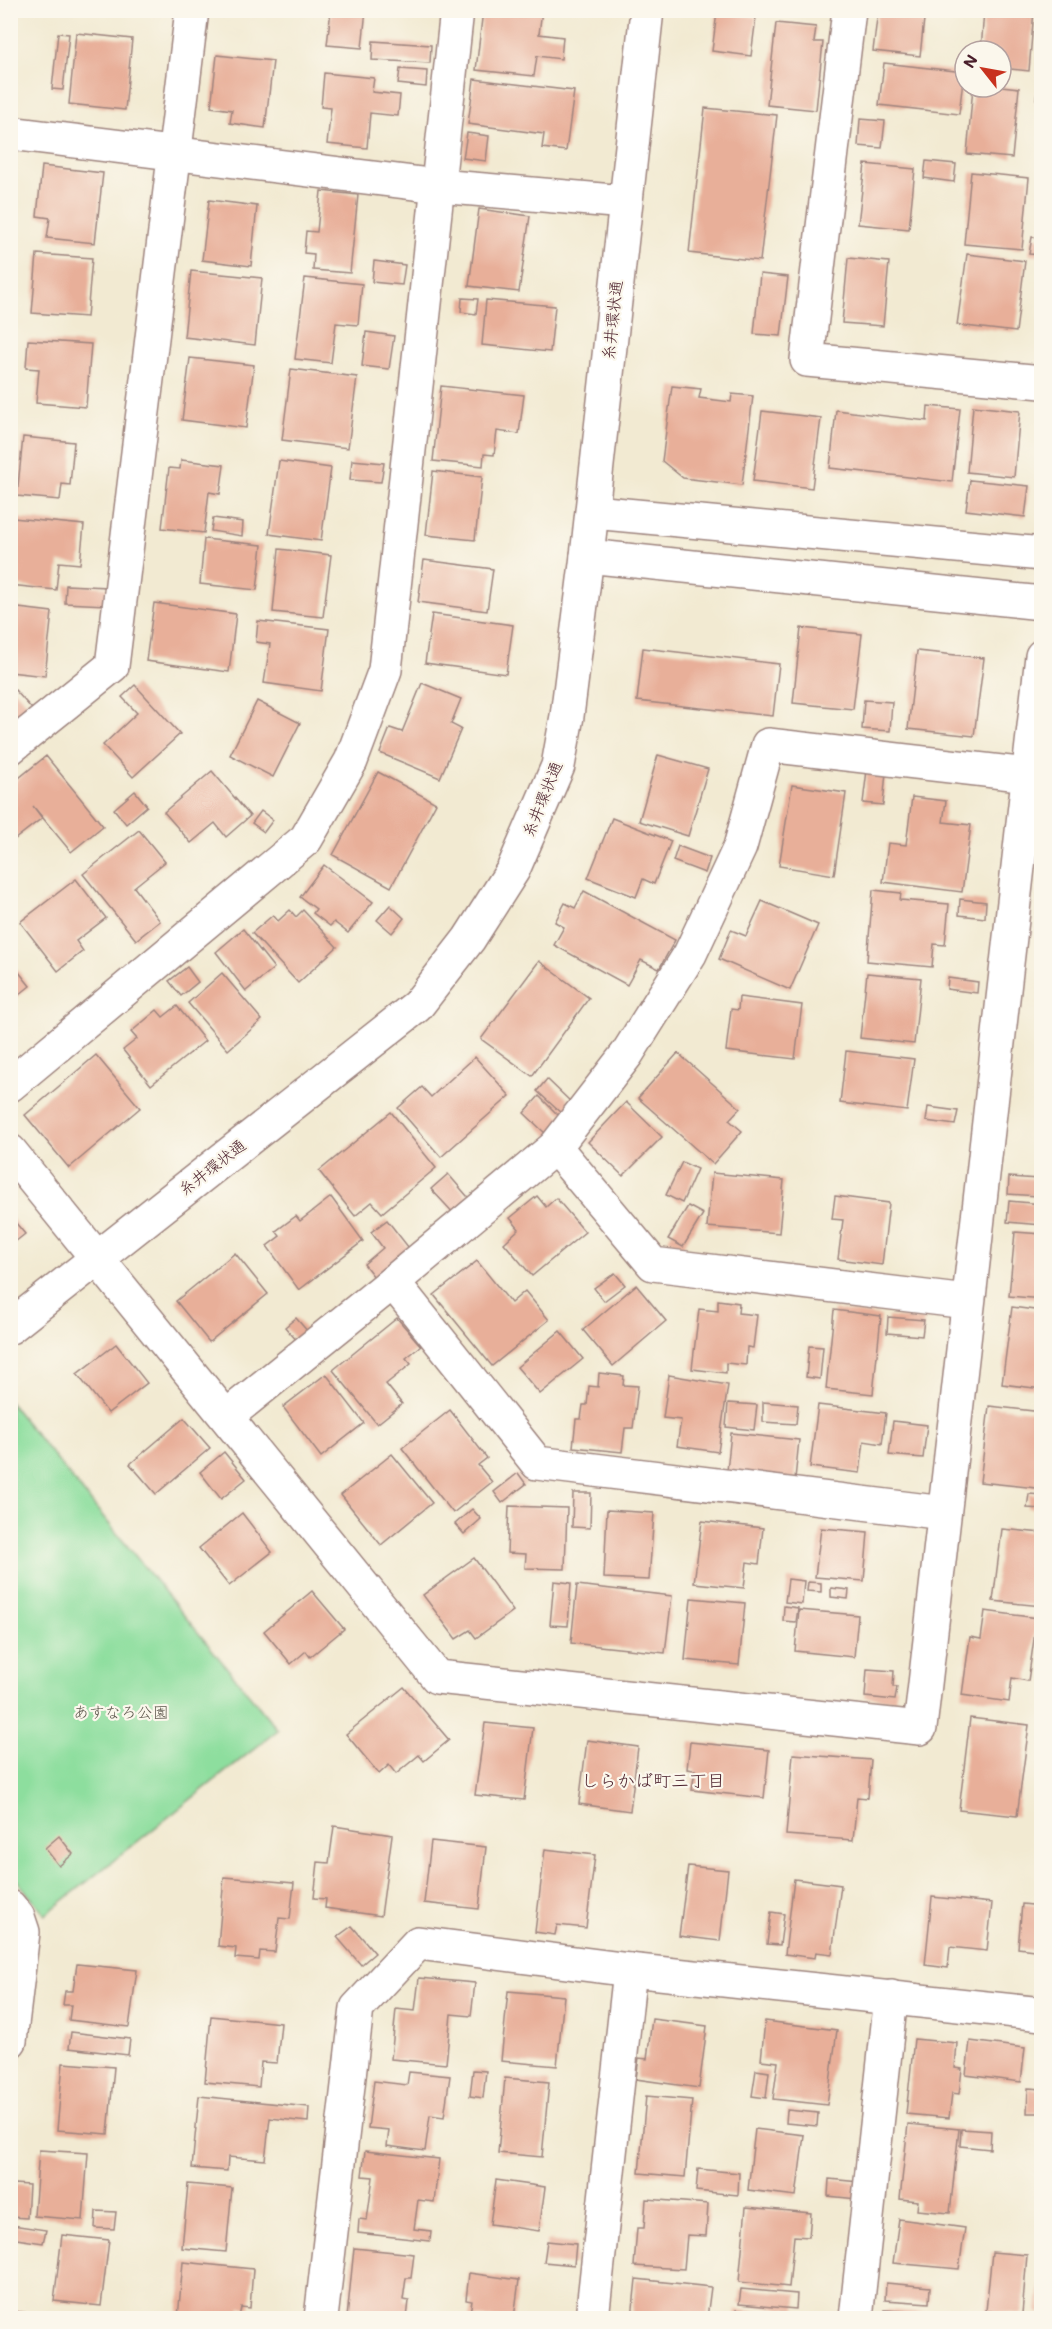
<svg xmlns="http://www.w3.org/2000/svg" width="1052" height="2329" viewBox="0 0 1052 2329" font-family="Mali,'Klee One',sans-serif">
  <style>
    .green { fill: #8dde9e; stroke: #6c7e64; stroke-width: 1.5 }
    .building { fill: #e8af99 }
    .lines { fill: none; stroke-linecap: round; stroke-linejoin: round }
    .minor-casing { stroke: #9e847e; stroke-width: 36 }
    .tertiary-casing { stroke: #9e847e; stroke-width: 36 }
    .minor { stroke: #fff; stroke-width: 33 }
    .tertiary { stroke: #fff; stroke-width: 33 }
    .labels { text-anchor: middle; stroke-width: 4.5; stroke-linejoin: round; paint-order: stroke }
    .street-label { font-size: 16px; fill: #4a1f2b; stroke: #fbf7ec }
    .park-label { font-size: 16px; fill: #5e584e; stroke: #fbf7ec }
    .neighbourhood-label { font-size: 18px; fill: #4a1f2b; stroke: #fbf7ec }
  </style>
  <rect width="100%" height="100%" fill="#fbf7ec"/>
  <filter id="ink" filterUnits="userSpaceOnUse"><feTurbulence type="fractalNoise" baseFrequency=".0167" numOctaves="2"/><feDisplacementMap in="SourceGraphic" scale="12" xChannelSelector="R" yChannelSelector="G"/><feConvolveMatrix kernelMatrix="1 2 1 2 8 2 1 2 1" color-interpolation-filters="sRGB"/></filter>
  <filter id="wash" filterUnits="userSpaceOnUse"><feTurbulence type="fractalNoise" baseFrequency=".008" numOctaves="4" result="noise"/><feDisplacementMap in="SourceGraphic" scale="24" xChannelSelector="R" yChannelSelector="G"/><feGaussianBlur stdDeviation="1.35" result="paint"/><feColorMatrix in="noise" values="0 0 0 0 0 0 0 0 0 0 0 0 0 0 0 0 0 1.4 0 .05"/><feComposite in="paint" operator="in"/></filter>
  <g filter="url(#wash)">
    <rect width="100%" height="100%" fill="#f2ead2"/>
    <!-- green -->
    <path class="green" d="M10,1403L278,1730L45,1915L11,1873Z"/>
    <g id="blocks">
      <!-- building -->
      <g class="building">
        <path d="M331,10H366L362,48L327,45Z"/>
        <path d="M483,10H542L539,34L563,37L561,59L537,56L534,76L476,70Z"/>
        <path d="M878,10H925L920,56L873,51Z"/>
        <path d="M984,10H1034L1029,71L1001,68V51H981Z"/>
        <path d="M717,12L756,17L751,56L712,51Z"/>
        <path d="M776,23L816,27L814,42H823L816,110L767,105Z"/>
        <path d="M58,33L69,34L63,90L52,89Z"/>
        <path d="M76,33L132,39L125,110L69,104Z"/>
        <path d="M373,41L431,45L430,63L372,60Z"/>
        <path d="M217,55L273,61L265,128L230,123L232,110L211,107Z"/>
        <path d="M884,63L964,72L959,114L879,105Z"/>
        <path d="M400,69L427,71L426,87L398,84Z"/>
        <path d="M324,73L374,78L372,92L400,95L398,116L370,113L367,148L327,144L331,108L321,107Z"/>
        <path d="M474,79L574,91L566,151L542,148L544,134L468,124Z"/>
        <path d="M1038,84H1042V99H1036Z"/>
        <path d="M1001,86L1019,88L1012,158L967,154L973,87Z"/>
        <path d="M705,108L777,115L760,261L689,253Z"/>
        <path d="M860,119L885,121L882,148L858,146Z"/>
        <path d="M467,133L489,136L486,161L463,158Z"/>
        <path d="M926,161L956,164L954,182L924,178Z"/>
        <path d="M865,164L915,169L909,229L858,224Z"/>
        <path d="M42,166L103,173L95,243L47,238L50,218L37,216Z"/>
        <path d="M971,172L1029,178L1022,249L964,244Z"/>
        <path d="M321,191L358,195L350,273L313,270L314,254L304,253L306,231L317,232Z"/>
        <path d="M209,200L257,206L251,266L202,260Z"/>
        <path d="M479,209L530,216L519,292L469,286Z"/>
        <path d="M1032,237L1042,238V255L1029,254Z"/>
        <path d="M37,254L92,258L87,317L32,313Z"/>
        <path d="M967,254L1025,261L1016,332L957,325Z"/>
        <path d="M848,258L889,262L883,326L842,323Z"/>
        <path d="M374,261L405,265L402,285L372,282Z"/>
        <path d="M191,271L262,278L255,345L184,337Z"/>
        <path d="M760,274L788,277L781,336L754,334Z"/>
        <path d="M305,278L362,284L358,325L336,323L331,363L295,359Z"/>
        <path d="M462,298L478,299L476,314L461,312Z"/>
        <path d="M486,300L555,306L550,352L482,345Z"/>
        <path d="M366,332L394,336L389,369L362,366Z"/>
        <path d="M28,340L91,344L86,407L36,403L39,369L26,368Z"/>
        <path d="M190,358L254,365L246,428L182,420Z"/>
        <path d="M291,369L357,377L348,448L282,440Z"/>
        <path d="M441,386L524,395L519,434L497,431L494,455L484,454L483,466L433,461Z"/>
        <path d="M672,386L701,389L699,398L731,402L732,394L753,396L742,485L683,478L662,461Z"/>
        <path d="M928,406L960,409L952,482L830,468L836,410L927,421Z"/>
        <path d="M973,406L1020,411L1014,477L967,472Z"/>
        <path d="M762,411L821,418L812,488L753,481Z"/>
        <path d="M23,437L74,442L70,485L62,484L60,500L17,496Z"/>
        <path d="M181,460L224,465L220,494L209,492L204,533L162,528L169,468L180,469Z"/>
        <path d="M352,460L384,463L381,482L350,480Z"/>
        <path d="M279,461L331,468L321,541L269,534Z"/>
        <path d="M433,471L482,477L475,540L426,535Z"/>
        <path d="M970,480L1029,486L1025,517L966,510Z"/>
        <path d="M13,518L84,525L80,564L59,562L56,590L10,585Z"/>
        <path d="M213,518L243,522L242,536L211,531Z"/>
        <path d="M204,539L262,545L257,590L200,584Z"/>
        <path d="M279,549L331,555L323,617L273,612Z"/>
        <path d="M424,560L493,569L487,611L418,602Z"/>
        <path d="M66,585L107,587L106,605L65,603Z"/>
        <path d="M154,603L236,614L229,672L146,661Z"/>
        <path d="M10,607L52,612L45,676L10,672Z"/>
        <path d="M432,614L513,625L506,674L425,663Z"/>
        <path d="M258,621L329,629L321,691L264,683L270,644L256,642Z"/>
        <path d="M801,628L862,634L853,709L793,703Z"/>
        <path d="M643,648L779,664L773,716L637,701Z"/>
        <path d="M917,651L984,658L974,736L908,729Z"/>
        <path d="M422,683L461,699L451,724L461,729L440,778L380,753L390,728L402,732Z"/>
        <path d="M135,685L180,734L133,777L103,745L137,713L122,697Z"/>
        <path d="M15,690L32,709L10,728V694Z"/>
        <path d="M864,700L892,702L890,731L862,729Z"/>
        <path d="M257,701L300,723L273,777L230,755Z"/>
        <path d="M658,755L708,769L688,836L639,821Z"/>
        <path d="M46,756L103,826L71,852L33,806L42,818L10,843V788L15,784L14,782Z"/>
        <path d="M867,770L886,772L883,805L863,803Z"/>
        <path d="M212,771L250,816L226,837L215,823L191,843L164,812Z"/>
        <path d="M378,772L436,803L391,887L333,855Z"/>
        <path d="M792,785L846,793L834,875L779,866Z"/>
        <path d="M135,791L147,806L126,824L114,809Z"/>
        <path d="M912,797L946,801L943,822L971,825L962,892L883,882L888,843L906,845Z"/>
        <path d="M261,811L273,820L264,832L252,823Z"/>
        <path d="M612,818L671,841L654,884L643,879L636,897L588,878Z"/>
        <path d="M139,830L165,862L134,887L160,921L136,940L83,874Z"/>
        <path d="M678,846L710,858L705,873L673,861Z"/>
        <path d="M324,865L373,902L348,933L334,922L330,926L313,913L316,909L300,897Z"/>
        <path d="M76,879L106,918L76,941L83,951L58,971L20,922Z"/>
        <path d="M873,890L901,893L900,900L949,904L945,945L934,944L932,967L867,961Z"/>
        <path d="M584,891L675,940L659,969L641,960L627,985L554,945L564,927L555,922L565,903L575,908Z"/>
        <path d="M960,899L986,902L985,918L959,915Z"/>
        <path d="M762,901L818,925L790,990L719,959L731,930L746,936Z"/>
        <path d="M390,905L404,918L392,933L377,920Z"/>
        <path d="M290,910L296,917L303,910L337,947L298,983L252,933L273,915L278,921Z"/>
        <path d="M243,929L274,968L246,991L216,952Z"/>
        <path d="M10,961L30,986L10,1002Z"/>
        <path d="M539,961L589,998L532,1076L481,1039Z"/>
        <path d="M187,967L198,982L181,996L169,981Z"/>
        <path d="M222,973L262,1020L228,1050L188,1003Z"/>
        <path d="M867,973L921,978L914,1044L860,1038Z"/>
        <path d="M948,978L978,982L977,993L947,989Z"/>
        <path d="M739,997L802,1005L795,1059L726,1051L731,1009L738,1010Z"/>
        <path d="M177,1006L205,1041L151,1085L123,1050L137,1039L131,1032L157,1010L163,1017Z"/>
        <path d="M846,1051L914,1059L907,1111L840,1103Z"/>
        <path d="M678,1053L740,1108L729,1120L742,1131L713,1164L638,1098Z"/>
        <path d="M96,1055L140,1108L69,1168L25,1115Z"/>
        <path d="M475,1057L510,1096L441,1157L398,1108L422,1087L431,1097Z"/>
        <path d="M547,1079L572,1103L562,1114L537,1091Z"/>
        <path d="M539,1096L564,1121L549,1137L524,1113Z"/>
        <path d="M626,1102L662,1137L623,1176L588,1142Z"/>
        <path d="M928,1107L958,1111L955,1125L926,1121Z"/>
        <path d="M391,1112L436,1168L382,1213L372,1202L355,1216L319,1171Z"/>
        <path d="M682,1162L697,1169L682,1203L666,1195Z"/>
        <path d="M712,1173L784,1180L779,1233L707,1227Z"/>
        <path d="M448,1174L474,1204L458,1218L431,1189Z"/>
        <path d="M1009,1177L1038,1179L1037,1196L1008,1194Z"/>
        <path d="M537,1196L546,1207L556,1198L585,1232L532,1276L504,1243L519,1229L510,1218Z"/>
        <path d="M835,1196L889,1203L882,1265L838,1259L843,1220L832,1219Z"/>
        <path d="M331,1197L363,1241L299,1290L267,1246L280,1236L276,1231L296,1216L300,1221Z"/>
        <path d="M1009,1201L1042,1204V1225L1007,1222Z"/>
        <path d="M688,1206L703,1214L683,1247L668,1239Z"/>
        <path d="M10,1216L25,1234L10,1246Z"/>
        <path d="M387,1220L416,1257L380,1285L364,1264L383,1248L371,1232Z"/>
        <path d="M1015,1232L1042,1234V1299L1009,1296Z"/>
        <path d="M235,1253L268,1294L209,1342L176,1301Z"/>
        <path d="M477,1261L511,1303L525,1291L549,1320L492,1366L434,1295Z"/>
        <path d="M615,1273L625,1285L604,1301L594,1288Z"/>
        <path d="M636,1285L666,1321L613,1366L583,1330Z"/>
        <path d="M718,1300L739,1303L738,1313L757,1315L753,1348L747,1347L746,1365L726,1363V1373L692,1369L699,1309L718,1311Z"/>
        <path d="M1012,1307L1042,1311V1389L1002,1384Z"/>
        <path d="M834,1310L881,1316L873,1394L826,1389Z"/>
        <path d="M888,1317L924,1320L922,1336L887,1333Z"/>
        <path d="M296,1318L309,1333L298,1342L285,1327Z"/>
        <path d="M397,1318L421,1346L406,1358L411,1364L386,1384L402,1404L377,1424L333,1370Z"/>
        <path d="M560,1331L583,1359L540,1394L517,1367Z"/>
        <path d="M116,1344L147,1383L108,1413L77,1374Z"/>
        <path d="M809,1346L823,1347L820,1379L806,1377Z"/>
        <path d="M599,1373L624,1376L623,1385L638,1386L633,1428H625L622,1452L573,1447L576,1419H581L583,1405H587L589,1386L598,1387Z"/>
        <path d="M326,1374L364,1423L321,1457L283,1407Z"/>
        <path d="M669,1375L728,1385L718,1452L677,1446L681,1420L663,1418Z"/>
        <path d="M763,1402L798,1405L796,1424L763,1422Z"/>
        <path d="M728,1403L757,1405L754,1430L726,1427Z"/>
        <path d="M818,1405L886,1413L882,1444L864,1441L860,1473L810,1467Z"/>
        <path d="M989,1406L1042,1412V1444L1036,1488L980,1482Z"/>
        <path d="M450,1410L487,1458L478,1465L492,1482L453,1513L402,1448Z"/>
        <path d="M184,1418L210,1448L156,1494L130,1464Z"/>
        <path d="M893,1421L927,1425L923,1458L889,1455Z"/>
        <path d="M731,1433L799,1440L795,1479L727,1471Z"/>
        <path d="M224,1452L246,1479L221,1499L200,1472Z"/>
        <path d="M392,1454L432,1503L381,1545L341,1495Z"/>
        <path d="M518,1473L526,1484L502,1503L494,1492Z"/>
        <path d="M573,1493H591L590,1528L572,1527Z"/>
        <path d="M1029,1494L1042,1495V1509L1027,1508Z"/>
        <path d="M509,1506L567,1508L565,1569L525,1568L526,1554L507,1553Z"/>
        <path d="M472,1509L481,1519L464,1534L455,1524Z"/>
        <path d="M607,1510L654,1513L649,1580L604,1578Z"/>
        <path d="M242,1513L272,1552L229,1586L199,1548Z"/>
        <path d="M702,1521L763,1528L759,1564L747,1562L744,1588L694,1583Z"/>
        <path d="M821,1528L868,1532L864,1581L815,1577Z"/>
        <path d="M1002,1529L1042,1533V1606L993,1601Z"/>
        <path d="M474,1558L513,1611L476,1638L470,1630L456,1639L423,1595Z"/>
        <path d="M788,1579L804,1581L802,1604L785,1602Z"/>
        <path d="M554,1581L571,1583L568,1626L550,1625Z"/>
        <path d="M808,1582L821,1583V1592L807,1591Z"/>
        <path d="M577,1585L672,1596L665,1653L571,1643Z"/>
        <path d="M831,1588L849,1590L848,1599L831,1597Z"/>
        <path d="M312,1591L344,1629L310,1657L306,1651L291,1664L264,1631Z"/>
        <path d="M691,1598L745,1603L739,1665L685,1660Z"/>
        <path d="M784,1606L798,1608L796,1622L783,1621Z"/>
        <path d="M799,1610L858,1615L854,1657L795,1651Z"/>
        <path d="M985,1611L1037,1618L1028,1681L1012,1678L1009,1702L962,1695L970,1637L981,1639Z"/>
        <path d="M867,1669L894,1671L893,1687H897L895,1700L865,1697Z"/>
        <path d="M404,1687L449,1740L424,1761L419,1755L396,1774L389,1765L379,1774L346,1734Z"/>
        <path d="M970,1718L1029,1725L1017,1816L959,1810Z"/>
        <path d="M485,1723L533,1728L524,1800L475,1795Z"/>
        <path d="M587,1740L638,1747L630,1811L579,1804Z"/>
        <path d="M690,1742L769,1750L764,1798L692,1790L695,1770L687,1769Z"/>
        <path d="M793,1754L871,1760L868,1798L857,1797L853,1840L786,1835Z"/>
        <path d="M334,1826L392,1835L381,1916L325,1908L326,1899L314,1898L318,1862L329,1863Z"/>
        <path d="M59,1836L73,1854L59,1866L45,1848Z"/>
        <path d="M431,1841L486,1847L479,1909L424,1903Z"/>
        <path d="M545,1849L595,1855L586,1928L557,1925L555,1935L535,1932Z"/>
        <path d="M688,1866L728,1870L720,1941L679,1936Z"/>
        <path d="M224,1877L294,1883L290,1919L279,1918L275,1952L260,1951L259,1960L235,1958L236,1948L218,1946Z"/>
        <path d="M794,1879L841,1885L832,1954L816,1952L815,1958L785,1954Z"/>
        <path d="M932,1897L992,1903L987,1951L950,1947L948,1968L925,1965Z"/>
        <path d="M1022,1904L1042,1906V1951L1018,1948Z"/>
        <path d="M771,1912L784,1914L780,1945L767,1944Z"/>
        <path d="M352,1926L375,1953L361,1965L337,1937Z"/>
        <path d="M77,1964L137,1970L129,2027L69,2020L71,2005H63L65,1991H73Z"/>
        <path d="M419,1978L475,1983L471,2016L451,2014L446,2064L391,2059L396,2009L415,2011Z"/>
        <path d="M508,1991L564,1996L557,2066L501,2061Z"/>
        <path d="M211,2016L281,2023L277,2063L261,2062L259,2087L205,2082Z"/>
        <path d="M652,2019L707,2026L699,2088L636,2079L639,2058L647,2059Z"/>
        <path d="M765,2021L837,2030L827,2105L773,2099L778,2062L761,2060Z"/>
        <path d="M71,2032L130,2039L128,2055L69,2048Z"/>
        <path d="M914,2039L957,2043L955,2068L962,2069L959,2094L952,2093L949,2118L906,2114Z"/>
        <path d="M970,2041L1025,2048L1021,2082L966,2075Z"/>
        <path d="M63,2063L114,2067L108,2134L57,2130Z"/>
        <path d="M473,2070L486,2071L483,2098L470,2096Z"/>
        <path d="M756,2070L769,2072L766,2098L752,2096Z"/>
        <path d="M409,2072L450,2076L444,2117L430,2115L425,2151L387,2146L389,2130L368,2128L374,2081L407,2085Z"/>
        <path d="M505,2078L549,2082L542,2157L498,2153Z"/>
        <path d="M1028,2088L1042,2089V2113H1027Z"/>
        <path d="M199,2096L309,2107L308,2122L270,2118L265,2160L228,2157L227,2171L192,2168Z"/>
        <path d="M646,2096L692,2100L685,2177L639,2173Z"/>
        <path d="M787,2110L818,2113L817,2126L786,2123Z"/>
        <path d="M908,2124L959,2129L950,2213L917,2210L918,2201L900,2199Z"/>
        <path d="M755,2129L804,2135L796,2196L748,2190Z"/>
        <path d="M961,2129L991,2131L990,2149L960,2146Z"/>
        <path d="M39,2150L88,2153L83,2220L34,2216Z"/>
        <path d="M365,2151L439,2159L434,2202L418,2200L414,2229L431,2231L430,2241L358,2233L359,2219L367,2220L373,2177L362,2176Z"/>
        <path d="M698,2169L739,2173L738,2195L696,2191Z"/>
        <path d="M829,2179L859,2182L857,2199L828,2196Z"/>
        <path d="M496,2180L545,2187L539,2231L490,2224Z"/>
        <path d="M13,2184L29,2185L27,2218L11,2217Z"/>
        <path d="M188,2184L232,2188L226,2252L182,2248Z"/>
        <path d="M646,2199L708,2204L706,2236L687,2235L684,2269L634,2266L637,2228H644Z"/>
        <path d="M746,2207L811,2213L809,2237L794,2236L789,2287L739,2282Z"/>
        <path d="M96,2211L116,2212L114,2229L95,2228Z"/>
        <path d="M899,2219L965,2228L959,2269L893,2263Z"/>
        <path d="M12,2225L46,2230L43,2243L10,2238Z"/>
        <path d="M62,2235L109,2240L101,2306L54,2301Z"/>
        <path d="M547,2241L576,2244L574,2265L544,2262Z"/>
        <path d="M354,2248L414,2254L411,2278H406L403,2300L409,2301L407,2318H347Z"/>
        <path d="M992,2252L1027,2255L1022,2314L986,2311Z"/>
        <path d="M183,2262L253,2269L250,2308L241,2307L239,2318H178Z"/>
        <path d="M469,2273L519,2280L514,2318H469L472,2301L466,2300Z"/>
        <path d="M636,2279L711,2287L707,2318H632Z"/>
        <path d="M886,2283L930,2287L929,2303L885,2300Z"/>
        <path d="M1040,2284H1042V2313H1037Z"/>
        <path d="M741,2289L797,2294L796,2309L739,2304Z"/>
        <path d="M736,2310L788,2314V2318H735Z"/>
        <path d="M885,2310L964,2316V2318H884Z"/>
        <path d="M10,2311L66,2317V2318H10Z"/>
      </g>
    </g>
  </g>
  <g filter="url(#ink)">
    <use href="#blocks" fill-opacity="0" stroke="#9e847e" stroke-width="1.5"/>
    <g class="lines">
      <!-- minor casing -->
      <g class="minor-casing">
        <g id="minor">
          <path d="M849,10L807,360L1042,382"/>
          <path d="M10,133L438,186L625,202"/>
          <path d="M10,748L112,666L192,10"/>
          <path d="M10,1085L306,839L351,761L385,670L457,10"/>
          <path d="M555,1147L653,1264L967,1302"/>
          <path d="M10,1151L437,1677L920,1728L1042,656"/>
          <path d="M393,1282L537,1463L944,1513"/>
          <path d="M227,1416L393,1282L555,1147L627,1054L690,954L740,847L768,745L1029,775"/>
          <path d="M10,1907L18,1917L23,1932L10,2041"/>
          <path d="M321,2318L357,2008L418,1943L630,1970L1042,2014"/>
          <path d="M592,2318L630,1970"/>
          <path d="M856,2318L891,1997"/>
        </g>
      </g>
      <!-- tertiary casing -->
      <g class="tertiary-casing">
        <g id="tertiary">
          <path d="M593,512L1042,554"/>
          <path d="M587,556L1042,603"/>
          <path d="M10,1327L417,1006L469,939L513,870L558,766L567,716L587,556L647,10"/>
        </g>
      </g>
      <!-- minor -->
      <use href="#minor" class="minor"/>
      <!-- tertiary -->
      <use href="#tertiary" class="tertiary"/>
    </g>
  </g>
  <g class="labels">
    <!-- street labels -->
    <g class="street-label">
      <text transform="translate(612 320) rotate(-84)" y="6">糸井環状通</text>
      <text transform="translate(542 799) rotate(-68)" y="6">糸井環状通</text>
      <text transform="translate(212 1167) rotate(-38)" y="6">糸井環状通</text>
    </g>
    <!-- park labels -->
    <g class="park-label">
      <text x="121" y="1718">あすなろ公園</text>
    </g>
    <!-- neighbourhood labels -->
    <g class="neighbourhood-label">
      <text x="653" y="1787">しらかば町三丁目</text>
    </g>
  </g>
  <!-- margin -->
  <rect width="1052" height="2329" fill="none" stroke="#fbf7ec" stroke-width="36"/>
  <!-- north arrow -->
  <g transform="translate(983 69) rotate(301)"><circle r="28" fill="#fbf7ec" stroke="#b4a19f" stroke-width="1.5"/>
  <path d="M0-4.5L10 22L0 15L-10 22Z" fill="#c8321e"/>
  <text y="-9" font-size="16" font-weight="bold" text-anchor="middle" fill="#4a1f2b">N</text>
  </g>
</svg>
